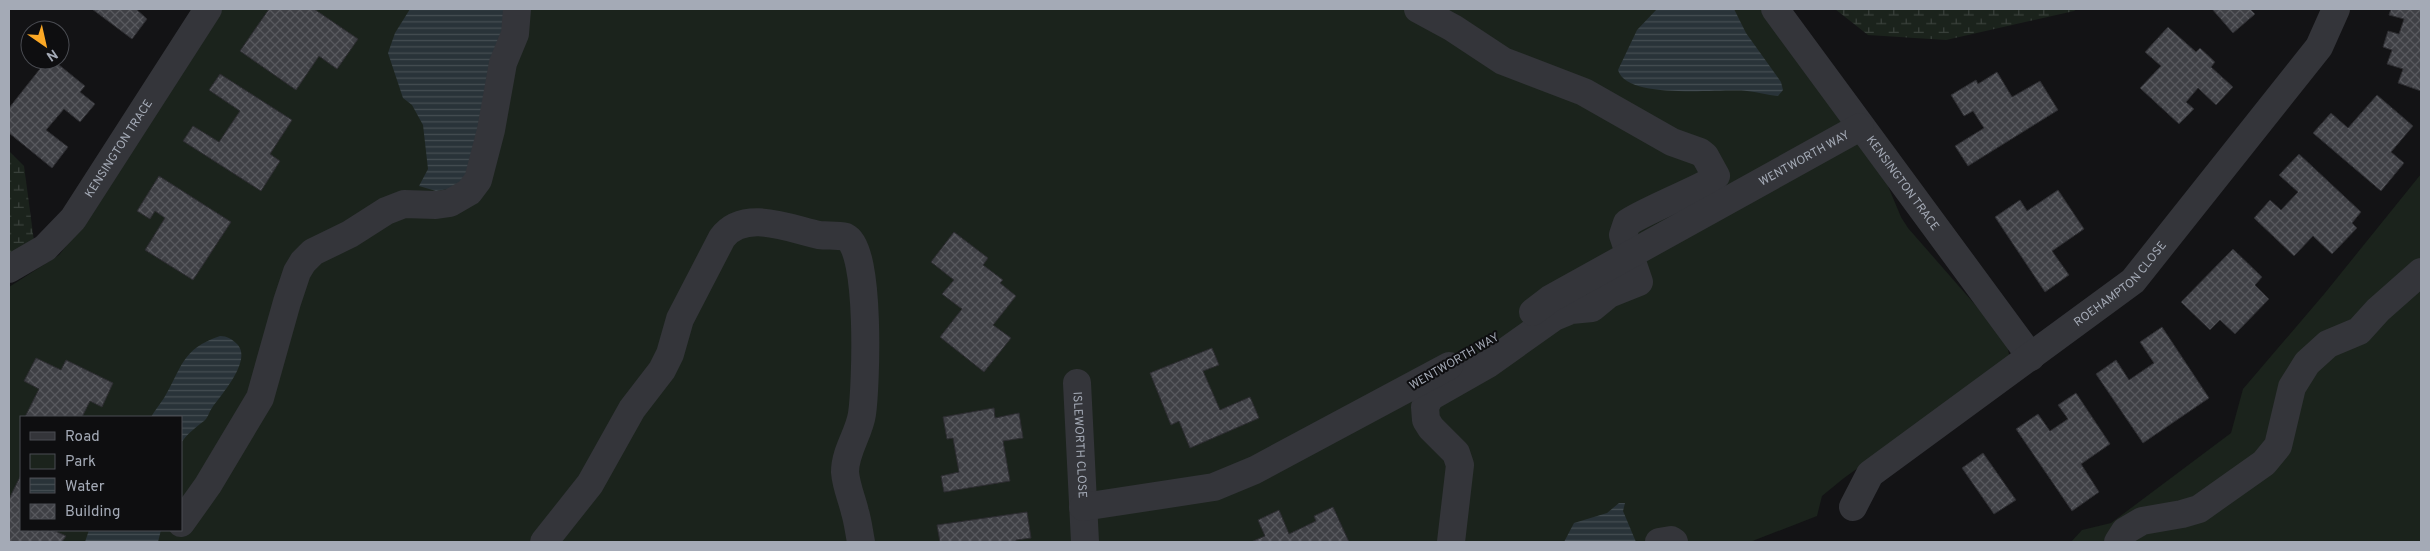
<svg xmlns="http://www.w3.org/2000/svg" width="2430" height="551" viewBox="0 0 2430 551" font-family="Overpass,sans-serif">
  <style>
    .green { fill: #1b231c; fill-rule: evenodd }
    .wetland { fill: url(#wetland-marsh) }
    .water { fill: url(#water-rules) }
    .building { fill: url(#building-cross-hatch); stroke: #2d2d31 }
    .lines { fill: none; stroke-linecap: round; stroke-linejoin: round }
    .minor { stroke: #34353a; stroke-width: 28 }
    .labels { text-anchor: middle; stroke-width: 4; stroke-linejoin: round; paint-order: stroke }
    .street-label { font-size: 12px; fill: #a4aab6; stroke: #0e0e10 }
  </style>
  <defs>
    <pattern id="wetland-marsh" width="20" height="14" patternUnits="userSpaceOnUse" patternTransform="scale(1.25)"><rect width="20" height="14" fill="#1b231c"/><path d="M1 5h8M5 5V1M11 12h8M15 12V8" fill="none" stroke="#39403b"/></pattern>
    <pattern id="water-rules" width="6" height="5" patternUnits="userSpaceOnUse" patternTransform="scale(1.25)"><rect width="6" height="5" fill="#293339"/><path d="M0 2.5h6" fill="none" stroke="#454e53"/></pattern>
    <pattern id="building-cross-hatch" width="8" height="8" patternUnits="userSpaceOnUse" patternTransform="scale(1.25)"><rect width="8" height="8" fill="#3f4045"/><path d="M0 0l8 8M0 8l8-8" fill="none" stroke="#58595e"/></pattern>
  </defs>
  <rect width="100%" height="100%" fill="#131315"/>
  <!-- green -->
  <g class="green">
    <path d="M220,9H1765L1877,160L1901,217L1908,228L2006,340L2010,359L1844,478L1822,496L1817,516L1750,542H9V287L59,255L95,209ZM21,417H181V530H21Z"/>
    <path d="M2421,174V542H2071L2082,530L2111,523L2231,433L2243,389L2325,293Z"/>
  </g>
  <!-- wetland -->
  <g class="wetland">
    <path d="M1835,9H2077L2074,11L1946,40L1868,35Z"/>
    <path d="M9,151L24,166L34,241L9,256Z"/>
  </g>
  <!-- water -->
  <g class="water">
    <path d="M410,9H511L487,114L461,187L436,191L419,186L428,169L423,125L412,105L403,98L388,53L395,33Z"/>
    <path d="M1657,9H1734L1746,33L1781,82L1783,90L1778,96C1767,95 1757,92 1747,91C1721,88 1627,101 1618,70L1637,30Z"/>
    <path d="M220,336C227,336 232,339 237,344C253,360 221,395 212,408C209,412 208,418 204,421C195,428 188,433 181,443V417H151C155,410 160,404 164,398C182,368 181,349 220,336Z"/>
    <path d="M1619,503H1625L1623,511L1636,542H1564L1574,523L1607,513Z"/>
    <path d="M89,530H161L158,542H85Z"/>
  </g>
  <!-- building -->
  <g class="building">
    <path d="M92,9H136L147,19L132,39Z"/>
    <path d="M269,9H314L358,39L337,69L319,56L296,90L240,51Z"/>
    <path d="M2212,9H2250L2255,14L2233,33Z"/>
    <path d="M2391,9H2421V91L2398,83L2403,69L2387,64L2392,50L2383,47L2388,31L2399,34L2404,19L2389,15Z"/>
    <path d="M2168,27L2196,52L2200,48L2215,62L2211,67L2233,87L2216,105L2198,88L2186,102L2194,109L2179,124L2140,88L2161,66L2145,52Z"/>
    <path d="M47,60H53L85,86L80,92L95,104L80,122L64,109L46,130L68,147L52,168L9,133V108Z"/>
    <path d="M1997,72L2012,97L2040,81L2058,110L1968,166L1955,146L1984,128L1973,111L1964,116L1951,95L1976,80L1978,84Z"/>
    <path d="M220,74L292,120L270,154L280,161L261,191L183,141L193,126L219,142L240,111L209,90Z"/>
    <path d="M2377,95L2413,126L2391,152L2404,163L2381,191L2313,133L2331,113L2348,128Z"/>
    <path d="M2299,154L2361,212L2352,223L2357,228L2332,254L2313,236L2294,256L2254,218L2270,200L2281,210L2298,192L2279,175Z"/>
    <path d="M159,176L231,222L193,280L145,250L165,218L155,211L150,219L137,211Z"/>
    <path d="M2058,190L2084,229L2052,251L2069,275L2045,292L1995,217L2020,200L2027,211Z"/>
    <path d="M954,232L988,258L983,265L1003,280L1000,283L1016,296L993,325L1011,338L984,372L940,337L962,309L942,294L954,280L931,262Z"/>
    <path d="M2233,249L2262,277L2255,285L2269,299L2235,334L2220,320L2210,330L2181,302Z"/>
    <path d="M2162,327L2209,398L2143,443L2096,374L2116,360L2129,380L2154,363L2140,342Z"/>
    <path d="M1212,348L1219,365L1203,371L1220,410L1250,397L1259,418L1190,448L1179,421L1171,425L1150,373Z"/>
    <path d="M36,358L61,370L66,360L113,383L102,407L90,401L82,417H25L39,389L24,381Z"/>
    <path d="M2076,393L2110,444L2081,464L2099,492L2072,511L2016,429L2038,414L2050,431L2068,419L2058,405Z"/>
    <path d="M994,408L995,418L1019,413L1023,438L1003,441L1010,481L944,492L941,476L959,472L953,438L947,439L943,417Z"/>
    <path d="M1983,453L2016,500L1994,514L1962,468Z"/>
    <path d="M21,475V530H53L66,536L62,542H9V499Z"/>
    <path d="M1333,507L1349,542H1251L1265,536L1258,520L1279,510L1289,534L1316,521L1314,516Z"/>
    <path d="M1027,512L1031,538L1016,540V542H940L937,525Z"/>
  </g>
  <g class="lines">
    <!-- minor -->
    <g class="minor">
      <path d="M1418,9L1453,28L1503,61L1584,92L1672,142L1700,152L1705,156L1716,176C1711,185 1643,211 1627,223L1623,235L1639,282L1609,294L1592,308L1571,310L1554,317L1488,364L1430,397L1425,407L1426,420L1431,428L1456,453L1460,465L1451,542"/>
      <path id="s1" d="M1775,9L2031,357"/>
      <path id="s2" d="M9,269L45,248L73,219L208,9"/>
      <path id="s3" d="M1533,312L1550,299L1860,127"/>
      <path id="s4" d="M1077,383L1085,542"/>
      <path d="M1083,507L1214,487L1255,470L1449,366"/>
      <path id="s5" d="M1853,507L1870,474L2133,281L2319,47L2336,9"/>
      <path d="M181,523L208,485L260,398L287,302L297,272L303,262L313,252L350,234L386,211L404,204L436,205L450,203L469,192L478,180L491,130L503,63L515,34L517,9"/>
      <path d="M544,542L590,484L632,409L662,370L670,354L680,319L722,238C744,208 791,229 819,235C828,236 837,235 846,237C871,249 866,386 862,414C859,434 845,451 845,472C846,486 852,499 855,512C858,522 859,532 861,542"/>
      <path d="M1659,542L1671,540L1674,542"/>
      <path d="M2118,542L2125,531L2142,521L2182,514L2199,509L2264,463L2278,446L2292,387L2307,363L2328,344L2359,331L2378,310L2421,272"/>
    </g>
  </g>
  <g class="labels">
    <!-- street labels -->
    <g class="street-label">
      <text dy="4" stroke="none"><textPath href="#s2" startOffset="166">KENSINGTON TRACE</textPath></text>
      <text dy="4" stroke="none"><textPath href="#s3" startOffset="312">WENTWORTH WAY</textPath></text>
      <text dy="4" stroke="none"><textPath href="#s1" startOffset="216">KENSINGTON TRACE</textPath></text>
      <text dy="4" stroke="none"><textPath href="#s5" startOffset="352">ROEHAMPTON CLOSE</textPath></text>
      <text transform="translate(1454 361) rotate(-30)" y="4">WENTWORTH WAY</text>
      <text dy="4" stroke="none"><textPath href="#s4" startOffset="62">ISLEWORTH CLOSE</textPath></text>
    </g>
  </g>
  <!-- border -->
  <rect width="2430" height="551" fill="none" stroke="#a4aab6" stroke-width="20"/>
  <!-- legend -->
  <rect x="20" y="416" width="162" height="115" fill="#0e0e10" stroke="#4a4c52"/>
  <rect x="30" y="432" width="25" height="8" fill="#34353a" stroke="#4a4c52"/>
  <text x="65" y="441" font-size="15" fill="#a4aab6">Road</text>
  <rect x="30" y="454" width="25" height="15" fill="#1b231c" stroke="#4a4c52"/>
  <text x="65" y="466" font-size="15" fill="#a4aab6">Park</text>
  <rect x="30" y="478" width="25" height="15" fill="url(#water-rules)" stroke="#4a4c52"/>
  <text x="65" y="491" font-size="15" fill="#a4aab6">Water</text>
  <rect x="30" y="504" width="25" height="15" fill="url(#building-cross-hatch)" stroke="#4a4c52"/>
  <text x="65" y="516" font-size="15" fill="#a4aab6">Building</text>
  <!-- north arrow -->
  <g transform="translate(45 45) rotate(146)"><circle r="24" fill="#0e0e10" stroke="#4a4c52"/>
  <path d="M0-4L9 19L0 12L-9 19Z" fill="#fba825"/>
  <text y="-8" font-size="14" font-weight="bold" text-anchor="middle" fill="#a4aab6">N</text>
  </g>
</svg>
